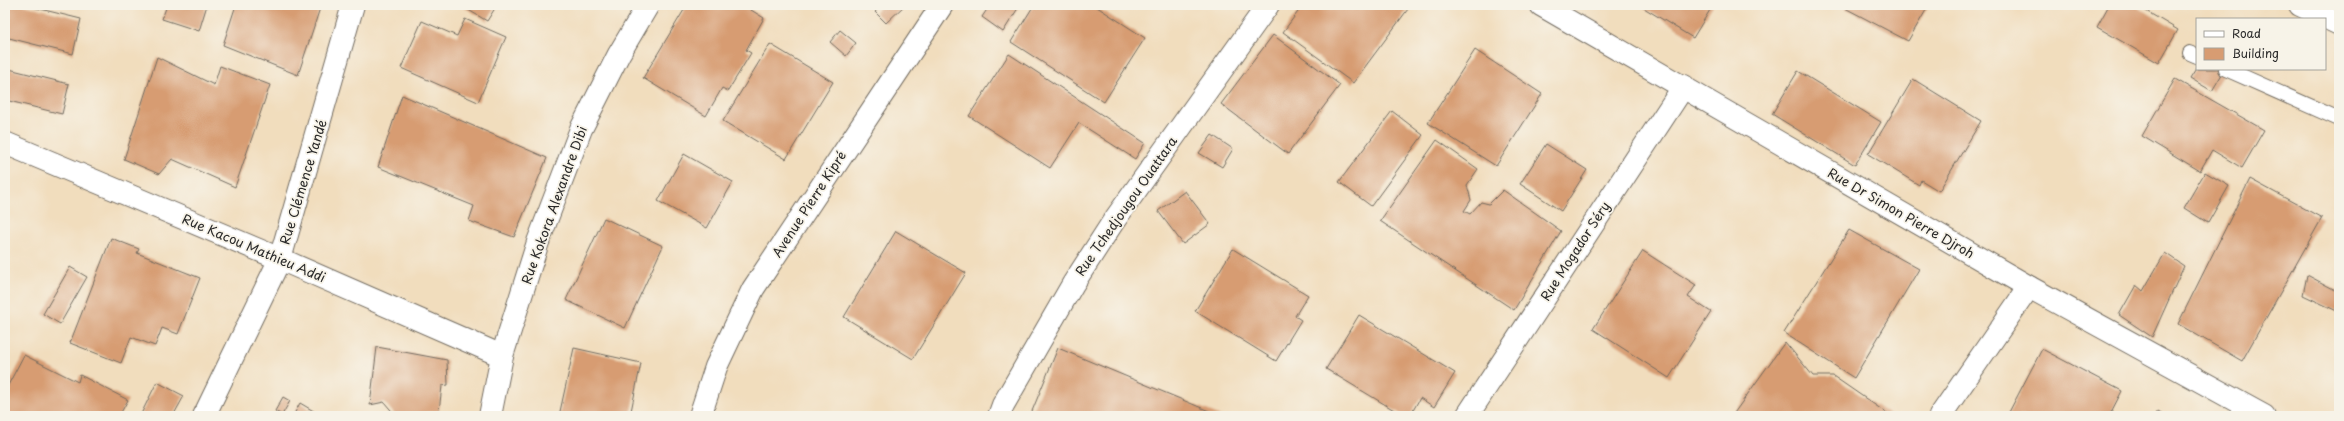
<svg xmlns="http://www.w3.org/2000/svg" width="2344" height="421" viewBox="0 0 2344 421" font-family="'Playpen Sans',sans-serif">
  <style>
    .building { fill: #d79c72 }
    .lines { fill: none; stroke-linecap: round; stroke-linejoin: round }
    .lane-casing { stroke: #70695e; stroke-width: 16 }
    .street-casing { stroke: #70695e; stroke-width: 24 }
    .secondary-casing { stroke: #70695e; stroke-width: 24 }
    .primary-casing { stroke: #70695e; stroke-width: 24 }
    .lane { stroke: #fff; stroke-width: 14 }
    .street { stroke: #fff; stroke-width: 22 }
    .secondary { stroke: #fff; stroke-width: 22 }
    .primary { stroke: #fff; stroke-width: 22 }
    .labels { text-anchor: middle; stroke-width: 3.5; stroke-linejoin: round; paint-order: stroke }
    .street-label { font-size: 13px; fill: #2b2b2b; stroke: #f7f3e8 }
  </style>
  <rect width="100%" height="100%" fill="#f7f3e8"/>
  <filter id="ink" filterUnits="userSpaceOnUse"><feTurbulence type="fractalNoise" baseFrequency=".025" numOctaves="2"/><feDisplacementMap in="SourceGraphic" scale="8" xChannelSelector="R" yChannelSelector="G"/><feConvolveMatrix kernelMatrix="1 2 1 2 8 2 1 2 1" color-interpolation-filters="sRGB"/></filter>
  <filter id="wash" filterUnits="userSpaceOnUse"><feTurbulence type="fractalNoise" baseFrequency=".012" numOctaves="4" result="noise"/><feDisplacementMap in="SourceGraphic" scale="16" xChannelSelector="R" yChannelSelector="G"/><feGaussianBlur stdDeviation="0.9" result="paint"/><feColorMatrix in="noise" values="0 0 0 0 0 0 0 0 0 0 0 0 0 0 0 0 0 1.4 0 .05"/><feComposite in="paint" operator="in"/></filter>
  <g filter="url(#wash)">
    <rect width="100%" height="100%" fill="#f1ddbd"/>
    <g id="blocks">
      <!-- building -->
      <g class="building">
        <path d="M5,5H24L81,19L73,54L5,37Z"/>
        <path d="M167,5H207L199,31L162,19Z"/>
        <path d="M236,5H321L298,75L223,45Z"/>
        <path d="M460,5H497L487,21Z"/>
        <path d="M687,5H743L764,18L746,50L751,53L728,91L722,88L706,116L643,78Z"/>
        <path d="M882,5H905L886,23L875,12Z"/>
        <path d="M990,5H1020L1003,32L982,17Z"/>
        <path d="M1034,5H1094L1145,38L1104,102L1011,42Z"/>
        <path d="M1303,5H1411L1353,83L1283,32Z"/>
        <path d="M1639,5H1713L1693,38Z"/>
        <path d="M1846,5H1929L1908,41L1845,8Z"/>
        <path d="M2109,5H2136L2178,30L2159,63L2097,27Z"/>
        <path d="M465,19L506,37L478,102L401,68L422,21L457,36Z"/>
        <path d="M840,30L856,43L846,56L830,42Z"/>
        <path d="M1273,35L1340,85L1288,154L1221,104Z"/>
        <path d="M770,44L833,82L786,159L723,121Z"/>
        <path d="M1475,50L1542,94L1496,166L1428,123Z"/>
        <path d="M1009,54L1145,143L1135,159L1079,123L1050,168L969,116Z"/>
        <path d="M157,57L214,85L220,66L270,85L235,187L172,159L159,174L124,159Z"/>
        <path d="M2197,67V69H2225L2212,91L2190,78Z"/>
        <path d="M5,68L69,84L62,114L5,100Z"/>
        <path d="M1798,71L1881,122L1855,165L1772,114Z"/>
        <path d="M1913,79L1981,121L1939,191L1921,180L1919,185L1868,154Z"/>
        <path d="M2175,79L2264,130L2242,168L2212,150L2200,171L2142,136Z"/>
        <path d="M402,95L547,158L514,237L469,221L474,206L378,167Z"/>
        <path d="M1392,111L1423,135L1371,206L1339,182Z"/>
        <path d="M1212,135L1233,149L1222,167L1199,153Z"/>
        <path d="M1437,140L1478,169L1467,185L1471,200L1464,211L1470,214L1481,202L1489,204L1503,190L1561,231L1514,310L1380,221Z"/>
        <path d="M1546,144L1587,170L1561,211L1520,184Z"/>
        <path d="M684,154L733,182L707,228L658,201Z"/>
        <path d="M2205,172L2229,186L2208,223L2184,208Z"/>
        <path d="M2250,179L2322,218L2242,361L2178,324Z"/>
        <path d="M1185,191L1210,224L1183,244L1158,211Z"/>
        <path d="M604,218L663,246L625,328L566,300Z"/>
        <path d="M1849,230L1919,269L1854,378L1784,333Z"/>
        <path d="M896,231L966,273L913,359L844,317Z"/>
        <path d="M111,238L139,249L137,253L200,278L178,334L162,328L155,346L131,337L121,363L70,343Z"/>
        <path d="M1233,249L1308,295L1295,316L1301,320L1276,361L1195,311Z"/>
        <path d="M1643,251L1696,285L1688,297L1711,312L1669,378L1593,329Z"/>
        <path d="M2165,253L2184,266L2152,337L2119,315L2136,285L2143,291Z"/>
        <path d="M70,267L87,277L60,324L43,314Z"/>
        <path d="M2307,275L2339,292V312L2303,295Z"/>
        <path d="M1359,315L1455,373L1434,407L1420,398L1410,416H1404L1326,369Z"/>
        <path d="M1785,342L1813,376H1833L1891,416H1732Z"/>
        <path d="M377,347L447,360L448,385L442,386L439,411L396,416L384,402L370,405Z"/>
        <path d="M574,348L641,363L630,416H559Z"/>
        <path d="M1058,348L1221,416H1030Z"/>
        <path d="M2042,349L2122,391L2109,416H2007Z"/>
        <path d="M24,355L78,382L80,375L128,400L119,416H5V391Z"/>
        <path d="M157,382L184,396L173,416H140Z"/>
        <path d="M283,397L290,401L282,415L275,411Z"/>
        <path d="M300,403L322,416H293Z"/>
        <path d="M2158,411L2166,416H2155Z"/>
      </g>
    </g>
  </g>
  <g filter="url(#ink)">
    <use href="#blocks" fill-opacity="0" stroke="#70695e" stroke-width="1"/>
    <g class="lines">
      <!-- lane casing -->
      <g class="lane-casing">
        <g id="lane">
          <path d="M2190,53L2197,56"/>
          <path d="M2226,69L2339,119"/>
        </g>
      </g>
      <!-- street casing -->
      <g class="street-casing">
        <g id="street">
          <path d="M1541,5L2029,287L2264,416"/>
          <path d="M5,143L280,259L502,356"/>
          <path d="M204,416L280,259L353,5"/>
          <path d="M490,416L502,356L538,242L581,129L619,54L648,5"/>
          <path d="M999,416L1003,405L1073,284L1113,222L1268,5"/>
          <path d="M1467,416L1684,86"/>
          <path d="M1940,416L2029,287"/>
        </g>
      </g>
      <!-- secondary casing -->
      <g class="secondary-casing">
        <path id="secondary" d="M700,416L716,367L753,289L942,5"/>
      </g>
      <!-- primary casing -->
      <g class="primary-casing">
        <path id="primary" d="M2300,5L2339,24"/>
      </g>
      <!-- lane -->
      <use href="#lane" class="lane"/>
      <!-- street -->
      <use href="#street" class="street"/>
      <!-- secondary -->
      <use href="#secondary" class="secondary"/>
      <!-- primary -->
      <use href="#primary" class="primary"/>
    </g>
  </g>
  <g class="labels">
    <!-- street labels -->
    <g class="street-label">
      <text transform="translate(303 182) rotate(-73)" y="5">Rue Clémence Yandé</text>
      <text transform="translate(809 204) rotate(-57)" y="5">Avenue Pierre Kipré</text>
      <text transform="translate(554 205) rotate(-70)" y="5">Rue Kokora Alexandre Dibi</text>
      <text transform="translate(1126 206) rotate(-55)" y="5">Rue Tchedjougou Ouattara</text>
      <text transform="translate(1901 213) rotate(30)" y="5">Rue Dr Simon Pierre Djroh</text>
      <text transform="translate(254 248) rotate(23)" y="5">Rue Kacou Mathieu Addi</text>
      <text transform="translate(1575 251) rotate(-57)" y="5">Rue Mogador Séry</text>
    </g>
  </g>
  <!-- margin -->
  <rect width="2344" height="421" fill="none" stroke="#f7f3e8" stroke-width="20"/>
  <!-- legend -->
  <rect x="2196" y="18" width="130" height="52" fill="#f7f3e8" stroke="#a5a39c"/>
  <rect x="2204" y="31" width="20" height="6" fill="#ffffff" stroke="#a5a39c"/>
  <text x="2232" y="38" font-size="12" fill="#2b2b2b">Road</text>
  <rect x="2204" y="48" width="20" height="12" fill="#d79c72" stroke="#a5a39c"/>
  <text x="2232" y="58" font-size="12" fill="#2b2b2b">Building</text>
</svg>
